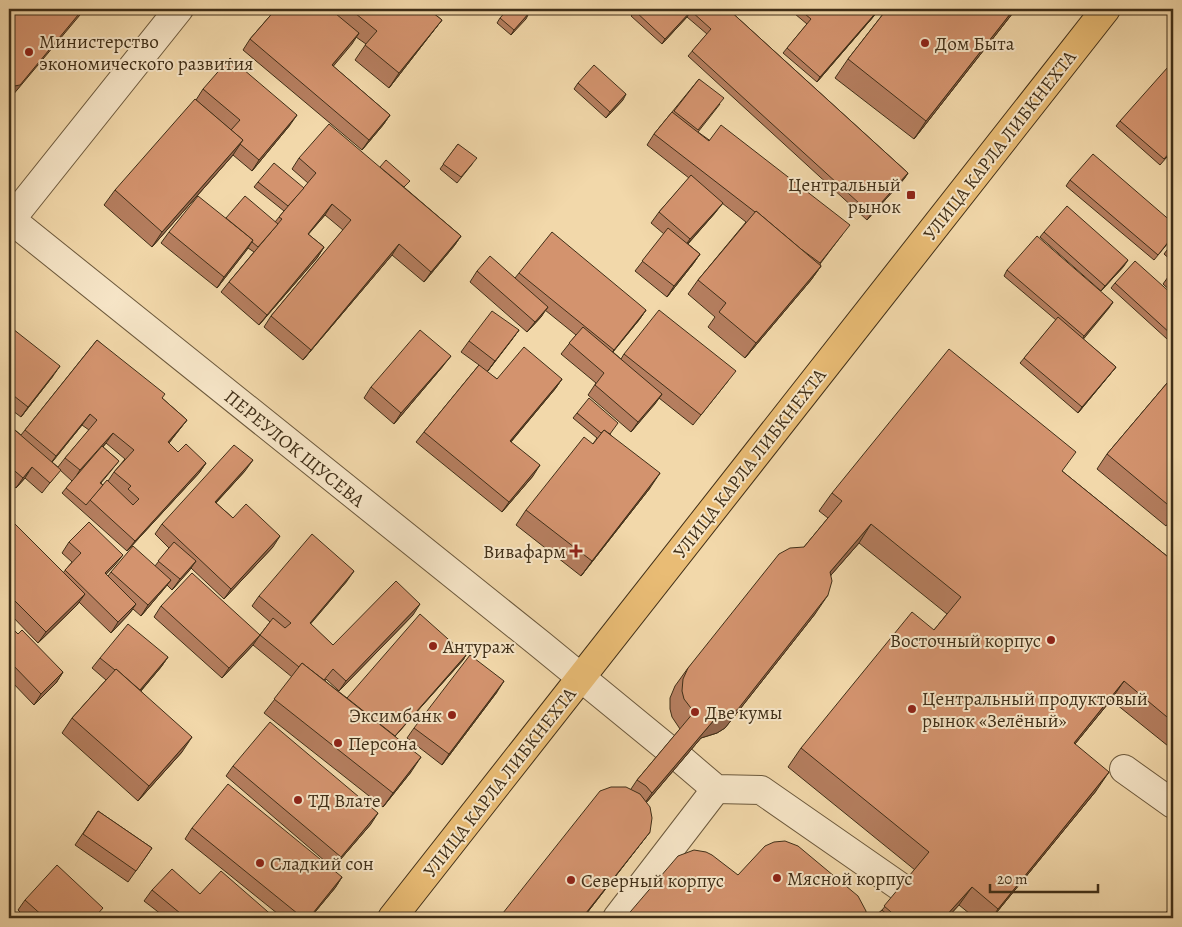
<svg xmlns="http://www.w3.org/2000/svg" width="1182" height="927" viewBox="0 0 1182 927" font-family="Alegreya,serif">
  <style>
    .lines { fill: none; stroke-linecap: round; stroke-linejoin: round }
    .minor-casing { stroke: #6c593c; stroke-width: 30 }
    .major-casing { stroke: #402f18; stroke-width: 30 }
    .minor { stroke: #f7e6c8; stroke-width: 28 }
    .major { stroke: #e9bc75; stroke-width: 28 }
    .wall { fill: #b57e5f; stroke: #402f18; fill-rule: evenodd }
    .shaded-wall { fill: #94674d; stroke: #402f18 }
    .building { fill: #d3936e; stroke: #402f18 }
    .poi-dot { fill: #8f2418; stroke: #f7e6c8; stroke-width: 2 }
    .labels { text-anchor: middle; stroke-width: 4; stroke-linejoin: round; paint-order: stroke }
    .poi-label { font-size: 19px; fill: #402f18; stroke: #f7e6c8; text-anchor: start }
    .street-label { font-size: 19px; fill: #402f18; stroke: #f7e6c8 }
  </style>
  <rect width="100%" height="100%" fill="#f2d8aa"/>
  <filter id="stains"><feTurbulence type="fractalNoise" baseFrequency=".004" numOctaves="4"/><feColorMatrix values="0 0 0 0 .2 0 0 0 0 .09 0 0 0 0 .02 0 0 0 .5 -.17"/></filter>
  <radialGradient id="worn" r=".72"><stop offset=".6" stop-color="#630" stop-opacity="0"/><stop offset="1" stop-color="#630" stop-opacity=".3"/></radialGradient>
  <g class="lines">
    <!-- minor casing -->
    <g class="minor-casing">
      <g id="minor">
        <path d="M9,218L540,644L667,748"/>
        <path d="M9,222L179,9"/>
        <path d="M682,760L716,789L761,790L902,888"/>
        <path d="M1124,769L1173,804"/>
        <path d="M617,918L716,789"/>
      </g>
    </g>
    <!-- major casing -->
    <g class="major-casing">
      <path id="major" d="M392,918L1106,9"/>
    </g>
    <!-- minor -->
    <use href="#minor" class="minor"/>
    <!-- major -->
    <use href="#major" class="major"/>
  </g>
  <!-- wall -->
  <g class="wall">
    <path d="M276,9H428L442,20L431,34L389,88L355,60L366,44L356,37L333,66L390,115L383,125L362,150L243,50L250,39Z"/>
    <path d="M728,9L908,173L904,179L867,220L688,56L707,34L687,17L662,44L631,16L635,11Z"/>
    <path d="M789,9H880L817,82L783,53L807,24Z"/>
    <path d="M887,9H1016L914,139L835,78L848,59Z"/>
    <path d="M529,13L511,35L497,23L500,18Z"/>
    <path d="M1173,71V150L1160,165L1116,126L1120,121Z"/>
    <path d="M699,79L720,104L698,132L842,235L820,264L821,266L811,280L745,358L708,327L715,317L688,294L698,280L746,222L722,203L715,213L688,244L700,254L693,264L667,297L635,271L664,234L651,223L659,212L689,178L647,145L654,134Z"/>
    <path d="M578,83L623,100L606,118L574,89Z"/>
    <path d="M203,89L290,125L252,171L233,155L152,247L104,205L115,190L231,130L196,100Z"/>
    <path d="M458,144L473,163L457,183L440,169Z"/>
    <path d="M299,158L405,188L461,236L454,246L424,282L392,255L303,360L264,327L271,316L343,230L325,215L308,234L324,247L317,258L259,325L221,292L229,282L254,252L248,248L217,288L161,243L169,232L226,218L275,222L284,211L254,187L258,182L304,188L308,183L292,169Z"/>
    <path d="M1070,180L1173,237L1154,260L1066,186Z"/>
    <path d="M1044,232L1124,266L1101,291L1040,237Z"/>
    <path d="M1173,242V262L1164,254Z"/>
    <path d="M1007,270L1113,302L1083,339L1116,367L1078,413L1020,363L1056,320L1004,276Z"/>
    <path d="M1173,270V293L1163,284Z"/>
    <path d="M477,271L515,278L519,273L646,310L639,320L613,352L621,359L624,354L728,381L693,425L659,398L631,432L588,395L596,383L561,354L576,335L545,310L541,317L527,332L470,282Z"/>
    <path d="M1115,283L1173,295V333L1167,339L1111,288Z"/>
    <path d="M519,330L487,372L497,379H562L555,389L511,442L533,476L502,512L416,442L424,432L479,365L461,352L469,341Z"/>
    <path d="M9,334L53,376L21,417L9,408Z"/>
    <path d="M97,340L162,398L187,420L169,443L178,452L206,463L199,473L127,551L62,493L72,481L60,470L42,493L25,478L16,488L9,482V425L21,435ZM82,425L89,430L65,458L58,467L52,462ZM106,443L125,459L114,472L108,481L103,485L101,483L119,461L103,447Z"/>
    <path d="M443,366L394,424L364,398L371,387Z"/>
    <path d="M1173,376V517L1166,526L1097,469L1107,454Z"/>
    <path d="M577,413L610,434L650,488L581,576L516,525L526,510L593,444L597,438L573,418Z"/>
    <path d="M245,471L216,503L233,518L273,547L224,599L191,568L172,590L167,585L163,590L141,616L133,609L129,614L111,633L79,602L77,605L38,643L9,613V530L63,573L72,562L62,553L69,542L115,565L106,574L108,576L111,572L155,566L169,548L155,534L162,524Z"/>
    <path d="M1062,471L1173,561V750L1111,700L1075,744L1096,791L992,918H975L959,905L947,918H873L882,910L915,870L788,767L801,748L934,630L947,614L859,543L831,575L815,614L725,728L717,733L701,738L646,803L642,842L583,918H499L631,789L637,780L680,729L672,717L670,709V698L675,686L688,668L804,547L828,518L819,511L832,493Z"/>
    <path d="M347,581L310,624L333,645L413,615L339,691L326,679L325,681L347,698L466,655L463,660L395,736L411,772L383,807L264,713L292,677L253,645L222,678L154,617L161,606L260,635L270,622L252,606L259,596Z"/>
    <path d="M9,625L18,634L63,672L56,683L34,705L9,679Z"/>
    <path d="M168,657L161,667L141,691L182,752L138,801L62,733L72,718L106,680L92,668L100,658Z"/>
    <path d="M497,692L442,765L407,738L414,728Z"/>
    <path d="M233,766L371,824L333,868L226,776Z"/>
    <path d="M98,811L152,848L128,882L75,845Z"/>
    <path d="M192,828L342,877L335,888L310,918H283L185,839Z"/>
    <path d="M152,890L200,894L275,918H166L144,901Z"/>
    <path d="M25,900L96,918H26L18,910Z"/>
    <path d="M1173,903V918H1170L1165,914Z"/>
  </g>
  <!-- shaded-wall -->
  <g class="shaded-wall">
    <path d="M83,9H85L12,96H9V87Z"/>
    <path d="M880,9L878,11L817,82L820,77Z"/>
    <path d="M1014,9H1016L914,139L926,121Z"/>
    <path d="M691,11L687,17L662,44L665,39Z"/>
    <path d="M529,13L526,19L511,35L514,30Z"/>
    <path d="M442,20L431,34L389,88L399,73Z"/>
    <path d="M359,33L352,44L325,76L332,65Z"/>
    <path d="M626,94L623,100L606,118L610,112Z"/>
    <path d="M297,115L290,125L252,171L259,160Z"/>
    <path d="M390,115L383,125L362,150L369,140Z"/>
    <path d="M243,140L233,155L152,247L162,232Z"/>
    <path d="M908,173L904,179L867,220L871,214Z"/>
    <path d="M723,203L715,213L682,250L690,239Z"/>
    <path d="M332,204L325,215L300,244Z"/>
    <path d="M461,236L454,246L424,282L431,272Z"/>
    <path d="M253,240L246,251L217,288L224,277Z"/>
    <path d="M399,244L392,255L303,360L311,350Z"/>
    <path d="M324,247L317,258L259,325L267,315Z"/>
    <path d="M700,254L693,264L667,297L674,286Z"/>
    <path d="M1128,260L1124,266L1101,291L1105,286Z"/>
    <path d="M821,266L811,280L745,358L756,343Z"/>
    <path d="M1113,302L1109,308L1081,342L1084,336Z"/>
    <path d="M548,307L541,317L527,332L535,322Z"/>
    <path d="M646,310L639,320L606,360Z"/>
    <path d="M519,330L511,341L487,372L495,361Z"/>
    <path d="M451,356L443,366L394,424L401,413Z"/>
    <path d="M60,366L53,376L21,417L28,407Z"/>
    <path d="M1116,367L1112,372L1078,413L1082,407Z"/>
    <path d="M562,379L555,389L503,451L510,441Z"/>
    <path d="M662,394L655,404L631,432L638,422Z"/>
    <path d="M90,414L82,425L49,466L56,456Z"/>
    <path d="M187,420L179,430L161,453L168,442Z"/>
    <path d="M113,433L106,443L73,481L80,470Z"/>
    <path d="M253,460L245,471L207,512L215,502Z"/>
    <path d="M206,463L199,473L127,551L135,541Z"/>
    <path d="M540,465L533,476L502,512L509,502Z"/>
    <path d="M32,467L25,478L16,488L23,478Z"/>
    <path d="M660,473L650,488L581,576L592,561Z"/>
    <path d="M871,524L859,543L818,590L830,572Z"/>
    <path d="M280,536L273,547L224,599L231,589Z"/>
    <path d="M123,555L115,565L98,583L105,573Z"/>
    <path d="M196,561L189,571L172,590L180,579Z"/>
    <path d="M354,571L347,581L302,634L310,623Z"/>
    <path d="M171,580L163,590L141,616L148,605Z"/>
    <path d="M85,594L77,605L38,643L46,632Z"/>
    <path d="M828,595L815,614L725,728L717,733L701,738L639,811L652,793L714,720Z"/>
    <path d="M136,604L129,614L111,633L118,622Z"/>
    <path d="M420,604L413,615L339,691L346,681Z"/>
    <path d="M260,635L253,645L222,678L229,668Z"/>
    <path d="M466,655L463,660L389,743L393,738Z"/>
    <path d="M168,657L161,667L132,701L139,691Z"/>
    <path d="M63,672L56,683L34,705L41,694Z"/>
    <path d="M504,681L497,692L442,765L449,754Z"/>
    <path d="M1124,681L1111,700L1061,761L1074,743Z"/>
    <path d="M192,737L182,752L138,801L149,786Z"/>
    <path d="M421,757L411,772L383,807L393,793Z"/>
    <path d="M1109,772L1096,791L992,918L998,909Z"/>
    <path d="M378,813L371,824L333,868L341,857Z"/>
    <path d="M650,832L583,918H582Z"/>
    <path d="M342,877L335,888L310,918H309Z"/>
    <path d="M972,887L959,905L947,918H944Z"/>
  </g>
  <!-- building -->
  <g class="building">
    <path d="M9,9H83L20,85L9,87Z"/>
    <path d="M276,9H330L359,33L332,65L390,115L369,140L250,39Z"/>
    <path d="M350,9H428L442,20L399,73L365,45L377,31Z"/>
    <path d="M508,9H524L529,13L514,30L500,18Z"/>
    <path d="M637,9H728L908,173L871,214L692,51L711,29L691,11L665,39L635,11Z"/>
    <path d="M799,9H879L820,77L787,48L811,19Z"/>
    <path d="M887,9H1014L926,121L848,59Z"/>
    <path d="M230,58L297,115L259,160L240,144L243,140L231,130L240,120L203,89Z"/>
    <path d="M594,65L626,94L610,112L578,83Z"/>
    <path d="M1168,67L1173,71V149L1164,159L1120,121Z"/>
    <path d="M699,79L724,98L698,130L674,111Z"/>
    <path d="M195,99L243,140L162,232L115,190Z"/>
    <path d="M672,112L709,141L721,125L850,225L820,263L801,249L756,211L755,212L654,134Z"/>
    <path d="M329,124L461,236L431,272L399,244L311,350L271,316L351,220L332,204L308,234L324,247L267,315L229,282L282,219L279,217L316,173L299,158Z"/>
    <path d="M458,144L477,158L461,177L443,164Z"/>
    <path d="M1093,154L1173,223V236L1158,255L1070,180Z"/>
    <path d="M386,160L410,181L404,187L380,167Z"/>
    <path d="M274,163L304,188L288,206L258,182Z"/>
    <path d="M691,175L723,203L690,239L659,212Z"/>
    <path d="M198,196L253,240L224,277L169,232Z"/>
    <path d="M245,196L278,224L258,247L252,242L253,240L226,218Z"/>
    <path d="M1067,206L1128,260L1105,286L1044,232Z"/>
    <path d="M756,211L821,266L756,343L719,312L726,303L698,280Z"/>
    <path d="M668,228L700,254L674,286L642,261Z"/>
    <path d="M552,232L646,310L614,350L519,273Z"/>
    <path d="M1037,236L1113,302L1084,336L1007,270Z"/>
    <path d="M490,256L548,307L535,322L477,271Z"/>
    <path d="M1135,261L1173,295V332L1171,334L1115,283Z"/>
    <path d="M1173,270V276L1170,273Z"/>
    <path d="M659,310L736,371L701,415L624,354Z"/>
    <path d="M492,311L519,330L495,361L469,341Z"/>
    <path d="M1058,317L1116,367L1082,407L1024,358Z"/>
    <path d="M583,327L662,394L638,422L595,385L604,373L569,343Z"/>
    <path d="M13,329L60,366L28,407L9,392V334Z"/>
    <path d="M420,330L451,356L401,413L371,387Z"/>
    <path d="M97,340L165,394L162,398L187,420L168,442L178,452L186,444L206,463L135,541L90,500L107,480L133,505L139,499L128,489L131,486L114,472L134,450L113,433L80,470L65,458L97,420L90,414L56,456L25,430Z"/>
    <path d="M524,347L562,379L510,441L540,465L509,502L424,432L479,365L497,379Z"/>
    <path d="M949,349L1076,452L1062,471L1173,561V722L1124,681L1074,743L1109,772L998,909L972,887L944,918H898L884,906L929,852L801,748L912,612L934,630L961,597L871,524L830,572L832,581L828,595L738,709L730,715L714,720L652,793L646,786L637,780L694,712L684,699L682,691L683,679L688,668L779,554L790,548L804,547L842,501L832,493Z"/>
    <path d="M1173,376V509L1107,454Z"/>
    <path d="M589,398L618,423L610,434L604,430L601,433L577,413Z"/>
    <path d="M9,425L61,470L50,483L32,467L23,478L9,466Z"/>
    <path d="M604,430L660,473L592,561L526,510L584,437L593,444Z"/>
    <path d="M234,445L253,460L215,502L233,518L246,504L280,536L231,589L162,524Z"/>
    <path d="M102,446L119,461L100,483L103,485L86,505L66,488Z"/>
    <path d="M89,522L123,555L105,573L136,604L118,622L65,570L81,553L69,542Z"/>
    <path d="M15,524L85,594L46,632L9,595V530Z"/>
    <path d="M312,534L354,571L310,623L333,645L396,581L420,604L346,681L333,669L324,680L302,663L299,667L260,635L229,668L161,606L192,573L260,635L273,618L285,628L291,623L259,596Z"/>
    <path d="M174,542L196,561L180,579L158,561Z"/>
    <path d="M133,546L171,580L148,605L111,572Z"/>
    <path d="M420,614L466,655L395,736L347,698Z"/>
    <path d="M128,624L168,657L140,690L116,669L115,670L100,658Z"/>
    <path d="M9,625L18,634L22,630L63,672L41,694L10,662L9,663Z"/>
    <path d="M470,655L504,681L449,754L414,728Z"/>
    <path d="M302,663L421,757L393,793L274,699Z"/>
    <path d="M116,669L192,737L149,786L72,718Z"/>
    <path d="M270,722L378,813L341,857L233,766Z"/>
    <path d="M228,784L342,877L309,918H303L192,828Z"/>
    <path d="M611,787H626L640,794L650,807L652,818L650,832L582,918H499L600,791Z"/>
    <path d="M98,811L152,848L136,871L83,834Z"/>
    <path d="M785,841L798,846L858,896L866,911V918H625L678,856L694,850L706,852L712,855L738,875L765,846L774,842Z"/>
    <path d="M57,865L103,908L94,918H45L25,900Z"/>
    <path d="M172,869L200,894L221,871L275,918H186L152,890Z"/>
    <path d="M882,910L891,918H873Z"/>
  </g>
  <!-- markers -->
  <g class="poi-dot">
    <circle cx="925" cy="43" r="5"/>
    <circle cx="29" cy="52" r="5"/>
    <rect x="906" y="190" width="10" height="10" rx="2.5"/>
    <path d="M573.5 543.5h5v5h5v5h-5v5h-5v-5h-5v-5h5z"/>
    <circle cx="1051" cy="640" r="5"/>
    <circle cx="433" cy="646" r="5"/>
    <circle cx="912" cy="709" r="5"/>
    <circle cx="695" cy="712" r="5"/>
    <circle cx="452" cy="715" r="5"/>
    <circle cx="338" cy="743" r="5"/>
    <circle cx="298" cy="800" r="5"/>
    <circle cx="260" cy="863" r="5"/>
    <circle cx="777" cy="878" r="5"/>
    <circle cx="571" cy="880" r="5"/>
  </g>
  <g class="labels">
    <!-- poi labels -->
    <g class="poi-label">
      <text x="39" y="48">Министерство<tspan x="39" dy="22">экономического развития</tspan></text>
      <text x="935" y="50">Дом Быта</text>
      <text x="901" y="191" text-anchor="end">Центральный<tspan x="901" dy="22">рынок</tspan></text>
      <text x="566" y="558" text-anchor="end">Вивафарм</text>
      <text x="1041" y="647" text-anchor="end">Восточный корпус</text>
      <text x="443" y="653">Антураж</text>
      <text x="922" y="705">Центральный продуктовый<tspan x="922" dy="22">рынок «Зелёный»</tspan></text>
      <text x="705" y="719">Две кумы</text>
      <text x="442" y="722" text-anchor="end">Эксимбанк</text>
      <text x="348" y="750">Персона</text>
      <text x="308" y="807">ТД Влате</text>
      <text x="270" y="870">Сладкий сон</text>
      <text x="787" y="885">Мясной корпус</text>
      <text x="581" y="887">Северный корпус</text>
    </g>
    <!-- street labels -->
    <g class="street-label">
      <text transform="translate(999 145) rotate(-52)" y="7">УЛИЦА КАРЛА ЛИБКНЕХТА</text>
      <text transform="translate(295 448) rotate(39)" y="7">ПЕРЕУЛОК ЩУСЕВА</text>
      <text transform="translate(749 463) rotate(-52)" y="7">УЛИЦА КАРЛА ЛИБКНЕХТА</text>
      <text transform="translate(499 782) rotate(-52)" y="7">УЛИЦА КАРЛА ЛИБКНЕХТА</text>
    </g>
  </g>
  <!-- margin -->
  <rect width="1182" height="927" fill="none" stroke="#f2d8aa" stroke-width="30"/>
  <rect x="10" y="10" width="1162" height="907" fill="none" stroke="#402f18" stroke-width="2.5"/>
  <rect x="15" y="15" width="1152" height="897" fill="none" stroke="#402f18"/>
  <!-- scale -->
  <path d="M990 884v8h108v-8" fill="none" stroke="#402f18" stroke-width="2.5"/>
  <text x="997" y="884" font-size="15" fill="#402f18" stroke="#f7e6c8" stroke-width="4" paint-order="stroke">20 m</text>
  <rect width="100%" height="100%" filter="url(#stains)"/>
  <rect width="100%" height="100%" fill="url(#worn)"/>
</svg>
